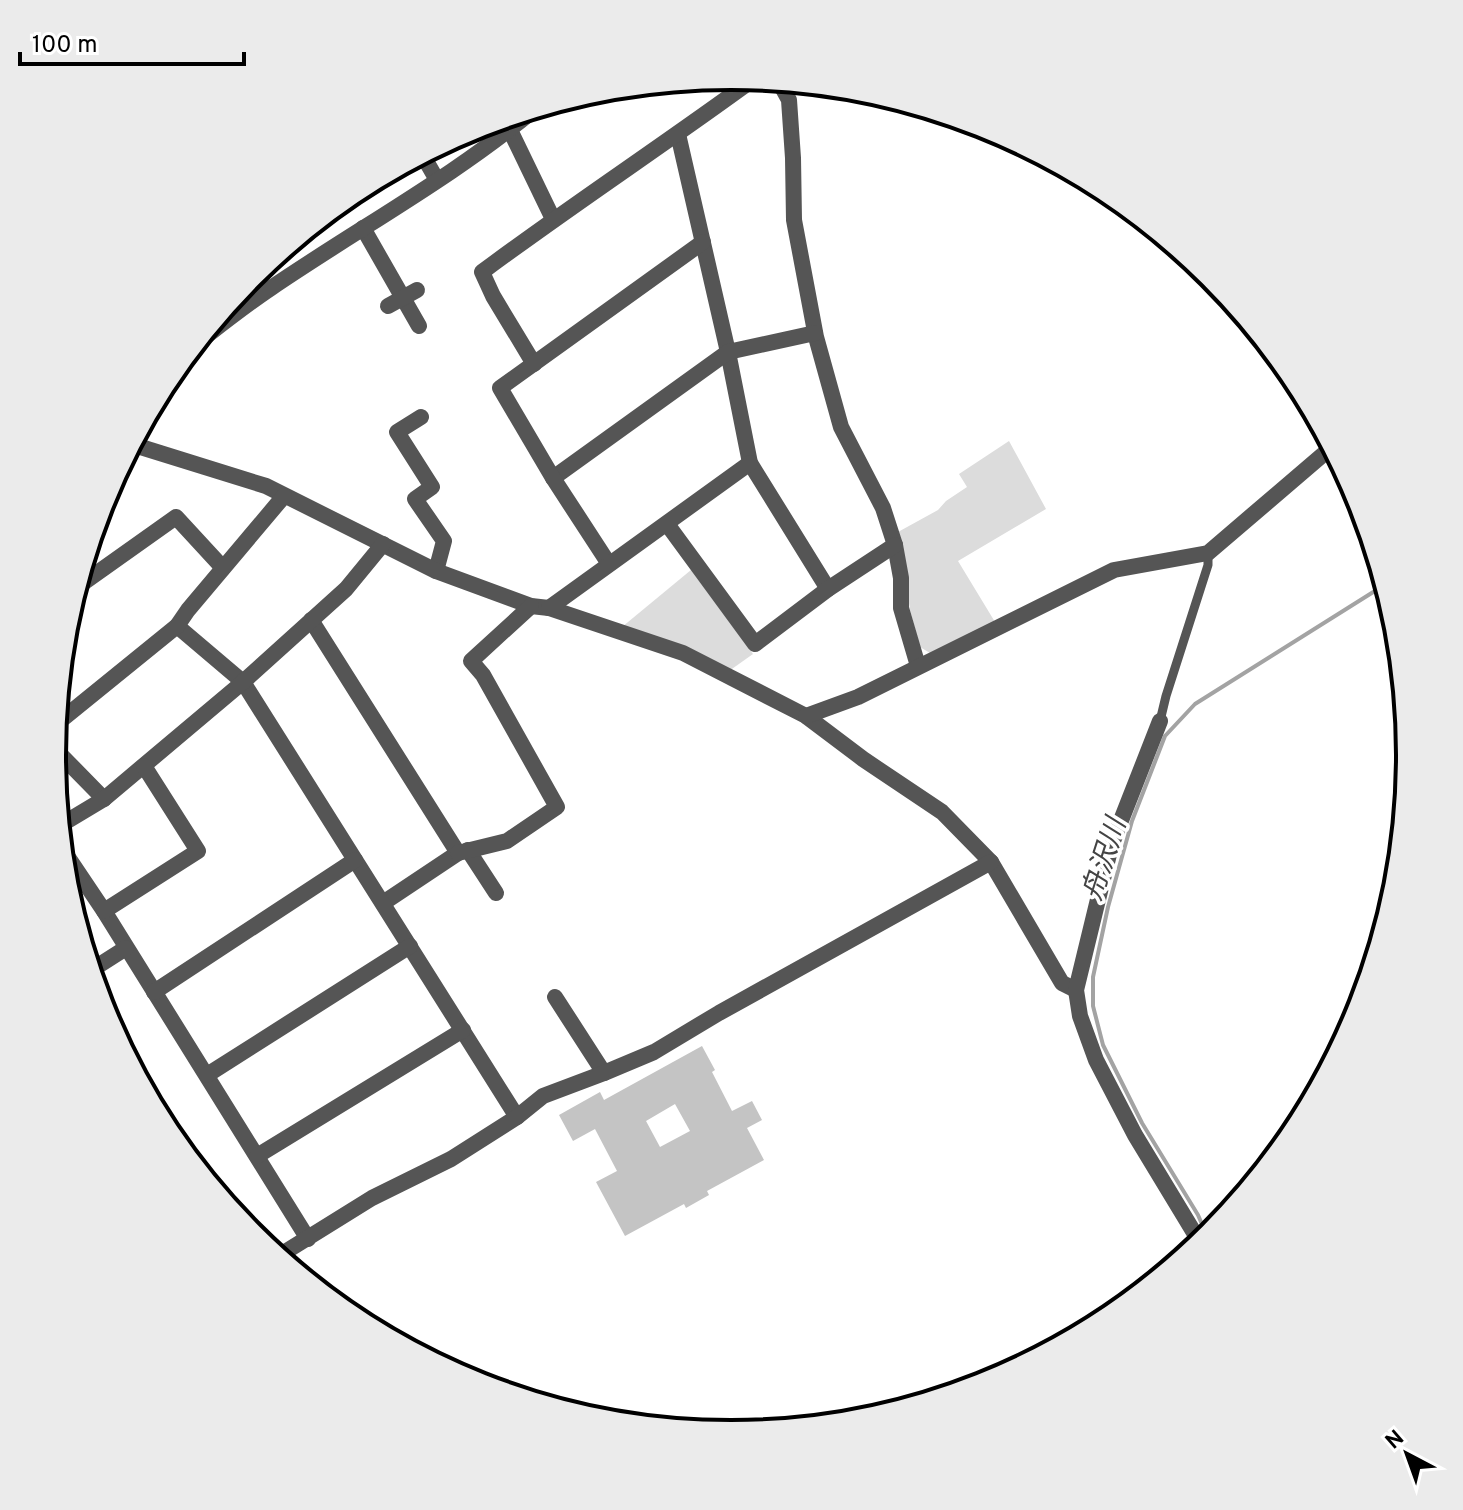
<svg xmlns="http://www.w3.org/2000/svg" width="1463" height="1510" viewBox="0 0 1463 1510" font-family="Overpass,'Noto Sans JP',sans-serif">
  <style>
    .green { fill: #dcdcdc }
    .lines { fill: none; stroke-linecap: round; stroke-linejoin: round }
    .stream { stroke: #a3a3a3; stroke-width: 4 }
    .building { fill: #c4c4c4; fill-rule: evenodd }
    .lane { stroke: #555; stroke-width: 9 }
    .street { stroke: #555; stroke-width: 16 }
    .labels { text-anchor: middle; stroke-width: 7; stroke-linejoin: round; paint-order: stroke }
    .water-label { font-size: 28px; font-style: italic; fill: #444; stroke: #fff }
    .rim { fill: none; stroke: #000; stroke-width: 4 }
  </style>
  <rect width="100%" height="100%" fill="#fff"/>
  <!-- green -->
  <g class="green">
    <path d="M1009,441L1046,509L958,561L995,622L930,653L920,647L910,610L898,532L938,510L946,501L967,487L959,474Z"/>
    <path d="M691,570L753,654L729,671L622,627Z"/>
  </g>
  <g class="lines">
    <!-- stream -->
    <path class="stream" d="M1208,1238L1198,1215L1142,1123L1103,1045L1093,1006V977L1108,907L1132,821L1165,736L1195,704L1386,584"/>
  </g>
  <!-- building -->
  <path class="building" d="M702,1046L715,1070L712,1072L732,1111L752,1101L762,1120L747,1128L764,1160L707,1191L709,1195L686,1208L684,1204L625,1236L596,1182L617,1171L595,1129L573,1141L559,1115L600,1092L604,1100ZM675,1104L690,1131L660,1147L646,1121Z"/>
  <g class="lines">
    <!-- lane -->
    <path class="lane" d="M1160,721L1166,696L1208,565V553"/>
    <!-- street -->
    <g class="street">
      <path d="M778,80L789,100L793,158L794,220L816,337L841,427L883,508L895,545L901,578V608L918,666"/>
      <path d="M510,130L553,219"/>
      <path d="M678,134L728,352L750,463L828,589"/>
      <path d="M422,154L437,180"/>
      <path d="M363,228L419,326"/>
      <path d="M388,306L417,290"/>
      <path d="M192,347C218,327 244,306 271,288C359,228 455,176 536,108"/>
      <path d="M534,364L493,296L482,272C572,205 665,144 755,78"/>
      <path d="M421,417L397,432L432,487L415,499L444,541L436,571"/>
      <path d="M131,444L266,486L436,571L531,606L549,608L683,653L806,716L863,759L942,812L991,862L1062,983L1076,990"/>
      <path d="M553,478L728,352L815,333"/>
      <path d="M667,524L755,644L828,589L895,545"/>
      <path d="M609,564L553,478L500,388L703,242"/>
      <path d="M76,588L176,517L223,568"/>
      <path d="M549,608L750,463"/>
      <path d="M311,620L458,853L383,903"/>
      <path d="M177,626L243,682L517,1117"/>
      <path d="M806,716L858,697L1114,570L1208,553L1333,446"/>
      <path d="M1160,721L1111,846L1076,990L1080,1016L1096,1060L1135,1135L1201,1244"/>
      <path d="M55,725L177,626L188,610L284,496"/>
      <path d="M53,747L104,799"/>
      <path d="M59,826L104,799L243,682L346,589L383,544"/>
      <path d="M61,847L104,911L308,1239"/>
      <path d="M468,850L496,893"/>
      <path d="M458,853L507,841L557,807L483,675L471,661L531,606"/>
      <path d="M104,911L198,851L144,766"/>
      <path d="M90,971L126,948"/>
      <path d="M154,992L355,860"/>
      <path d="M555,997L604,1073"/>
      <path d="M207,1075L410,946"/>
      <path d="M257,1156L463,1030"/>
      <path d="M277,1257L372,1198L451,1159L517,1117L543,1096L604,1073L654,1052L719,1013L991,862"/>
    </g>
  </g>
  <g class="labels">
    <!-- water labels -->
    <g class="water-label">
      <text transform="translate(1103 859) rotate(-72)" y="10">舟沢川</text>
    </g>
  </g>
  <!-- crop -->
  <path d="M0 0H1463V1510H0ZM66 755a665 665 0 1 1 1330 0a665 665 0 1 1-1330 0Z" fill="#ebebeb" fill-rule="evenodd"/>
  <path class="rim" d="M66 755a665 665 0 1 1 1330 0a665 665 0 1 1-1330 0Z"/>
  <!-- north arrow -->
  <g transform="translate(1407 1454) rotate(319)" stroke="#ffffff" stroke-width="6" paint-order="stroke">
  <path d="M0-6L14 30L0 20L-14 30Z" fill="#000000"/>
  <text y="-12" font-size="22" font-weight="bold" text-anchor="middle" fill="#000000">N</text>
  </g>
  <!-- scale -->
  <path d="M20 52v12h224v-12" fill="none" stroke="#000000" stroke-width="4"/>
  <text x="32" y="52" font-size="24" fill="#000000" stroke="#ffffff" stroke-width="6" paint-order="stroke">100 m</text>
</svg>
